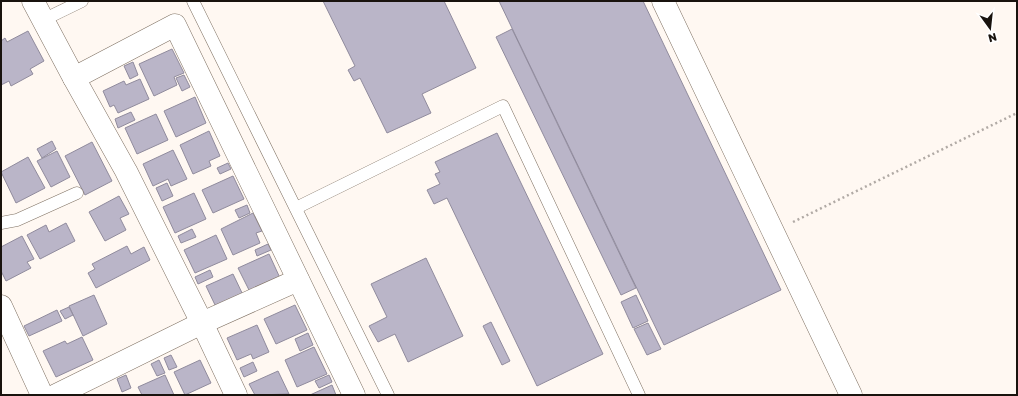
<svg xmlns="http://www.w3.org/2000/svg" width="1018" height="396" viewBox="0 0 1018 396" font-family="'Golos Text',sans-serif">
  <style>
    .building { fill: #bab5c8; stroke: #908b9d }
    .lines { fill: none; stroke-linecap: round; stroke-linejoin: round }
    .lane-casing { stroke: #7f7163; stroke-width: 13 }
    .street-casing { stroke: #7f7163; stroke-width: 23 }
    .path { stroke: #b1aaa5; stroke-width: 2.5; stroke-dasharray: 2 3; stroke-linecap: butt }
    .lane { stroke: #fff; stroke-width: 12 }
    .street { stroke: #fff; stroke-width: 22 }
  </style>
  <rect width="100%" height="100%" fill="#fff8f2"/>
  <!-- building -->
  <g class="building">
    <path d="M323,1H444L476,68L422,94L431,113L387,133L360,78L354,81L348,70L355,66Z"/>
    <path d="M499,1H643L781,290L664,345Z"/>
    <path d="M512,29L636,288L621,295L496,37Z"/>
    <path d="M28,31L44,61L30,69L33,74L11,86L9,81L1,85V41L5,38L7,42Z"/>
    <path d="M172,49L184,73L174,77L177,85L154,96L139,64Z"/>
    <path d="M133,62L138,75L130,79L124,66Z"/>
    <path d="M184,75L190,87L182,91L176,78Z"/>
    <path d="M140,79L149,99L118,113L114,105L110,107L103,91L124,81L126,85Z"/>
    <path d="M195,97L206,123L176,137L164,111Z"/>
    <path d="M131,112L135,120L118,128L115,119Z"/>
    <path d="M156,114L168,140L137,154L125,128Z"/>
    <path d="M209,131L220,156L209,161L211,166L193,174L180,145Z"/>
    <path d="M497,133L603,354L537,386L447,198L434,204L427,190L440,184L435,174L440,172L435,162Z"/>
    <path d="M52,141L56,149L42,158L37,149Z"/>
    <path d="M92,142L112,181L85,195L65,156Z"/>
    <path d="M173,150L187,179L171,186L168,179L153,186L143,164Z"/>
    <path d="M57,151L70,177L51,187L37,161Z"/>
    <path d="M28,157L45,188L16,203L1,172Z"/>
    <path d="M228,163L231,169L220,174L217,168Z"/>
    <path d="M233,176L244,199L213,213L202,190Z"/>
    <path d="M167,183L173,196L162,201L156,188Z"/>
    <path d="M194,193L206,219L175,233L163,207Z"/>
    <path d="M119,196L129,214L120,218L126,230L105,241L89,212Z"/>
    <path d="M247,205L250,213L239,218L235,210Z"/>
    <path d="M253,213L262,231L256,233L260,243L233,255L221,229Z"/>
    <path d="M66,223L75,241L40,259L27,235L46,225L49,232Z"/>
    <path d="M192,229L196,237L181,243L178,236Z"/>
    <path d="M216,235L227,259L195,273L184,250Z"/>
    <path d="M22,236L34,259L27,262L31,268L6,281L1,271V247Z"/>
    <path d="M268,244L271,250L257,256L255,250Z"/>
    <path d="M127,246L131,254L144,247L150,260L96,288L88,273L95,269L92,264Z"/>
    <path d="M269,254L280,278L250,292L238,268Z"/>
    <path d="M426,258L463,336L408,362L395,334L378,342L369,326L387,317L371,284Z"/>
    <path d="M210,270L213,277L198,284L195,277Z"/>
    <path d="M233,274L243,295L216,307L206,286Z"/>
    <path d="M94,295L107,324L83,336L69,306Z"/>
    <path d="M636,295L648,321L633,328L621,302Z"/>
    <path d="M295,305L307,330L276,344L264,319Z"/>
    <path d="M69,307L73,315L65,319L60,311Z"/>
    <path d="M57,310L62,321L29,336L24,326Z"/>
    <path d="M491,322L510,361L502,365L483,326Z"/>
    <path d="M648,323L661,349L647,355L634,329Z"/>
    <path d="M257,325L269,352L253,359L251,354L237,360L227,338Z"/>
    <path d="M308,333L313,345L300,351L295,339Z"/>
    <path d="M82,337L93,360L56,377L43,351L65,341L67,344Z"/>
    <path d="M314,347L327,374L297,387L285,360Z"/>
    <path d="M171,355L177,367L169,370L164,358Z"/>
    <path d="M159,360L165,373L157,376L151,364Z"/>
    <path d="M200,360L211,383L185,395L174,372Z"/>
    <path d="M253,362L257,371L244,377L240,368Z"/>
    <path d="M278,371L289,394L255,395L249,384Z"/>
    <path d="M126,375L131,388L122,392L117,379Z"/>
    <path d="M165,375L174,395H142L138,387Z"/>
    <path d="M329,375L332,382L319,388L315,381Z"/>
    <path d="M332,385L336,395H310Z"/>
  </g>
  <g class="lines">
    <!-- lane casing -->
    <g class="lane-casing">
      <g id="lane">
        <path d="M193,1L388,395"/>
        <path d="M43,20L82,1"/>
        <path d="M296,208L503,106L639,395"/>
        <path d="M1,223L17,220L77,193"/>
      </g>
    </g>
    <!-- street casing -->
    <g class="street-casing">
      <g id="street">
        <path d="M33,1L74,78L126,171L202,323L236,395"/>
        <path d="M663,1L851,395"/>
        <path d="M74,78L175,25L354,395"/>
        <path d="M1,306L42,395"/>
        <path d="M56,395L202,323L298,280"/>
      </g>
    </g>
    <!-- path -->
    <path class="path" d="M793,222L1017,113"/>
    <!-- lane -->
    <use href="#lane" class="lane"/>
    <!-- street -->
    <use href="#street" class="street"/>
  </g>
  <!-- border -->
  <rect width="1018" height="396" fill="none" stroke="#19130e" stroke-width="4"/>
  <!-- north arrow -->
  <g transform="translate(990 28) rotate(165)" stroke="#ffffff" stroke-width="3" paint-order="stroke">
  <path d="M0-3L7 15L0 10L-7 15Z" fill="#19130e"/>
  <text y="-6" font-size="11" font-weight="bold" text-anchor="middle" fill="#19130e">N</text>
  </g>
</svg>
